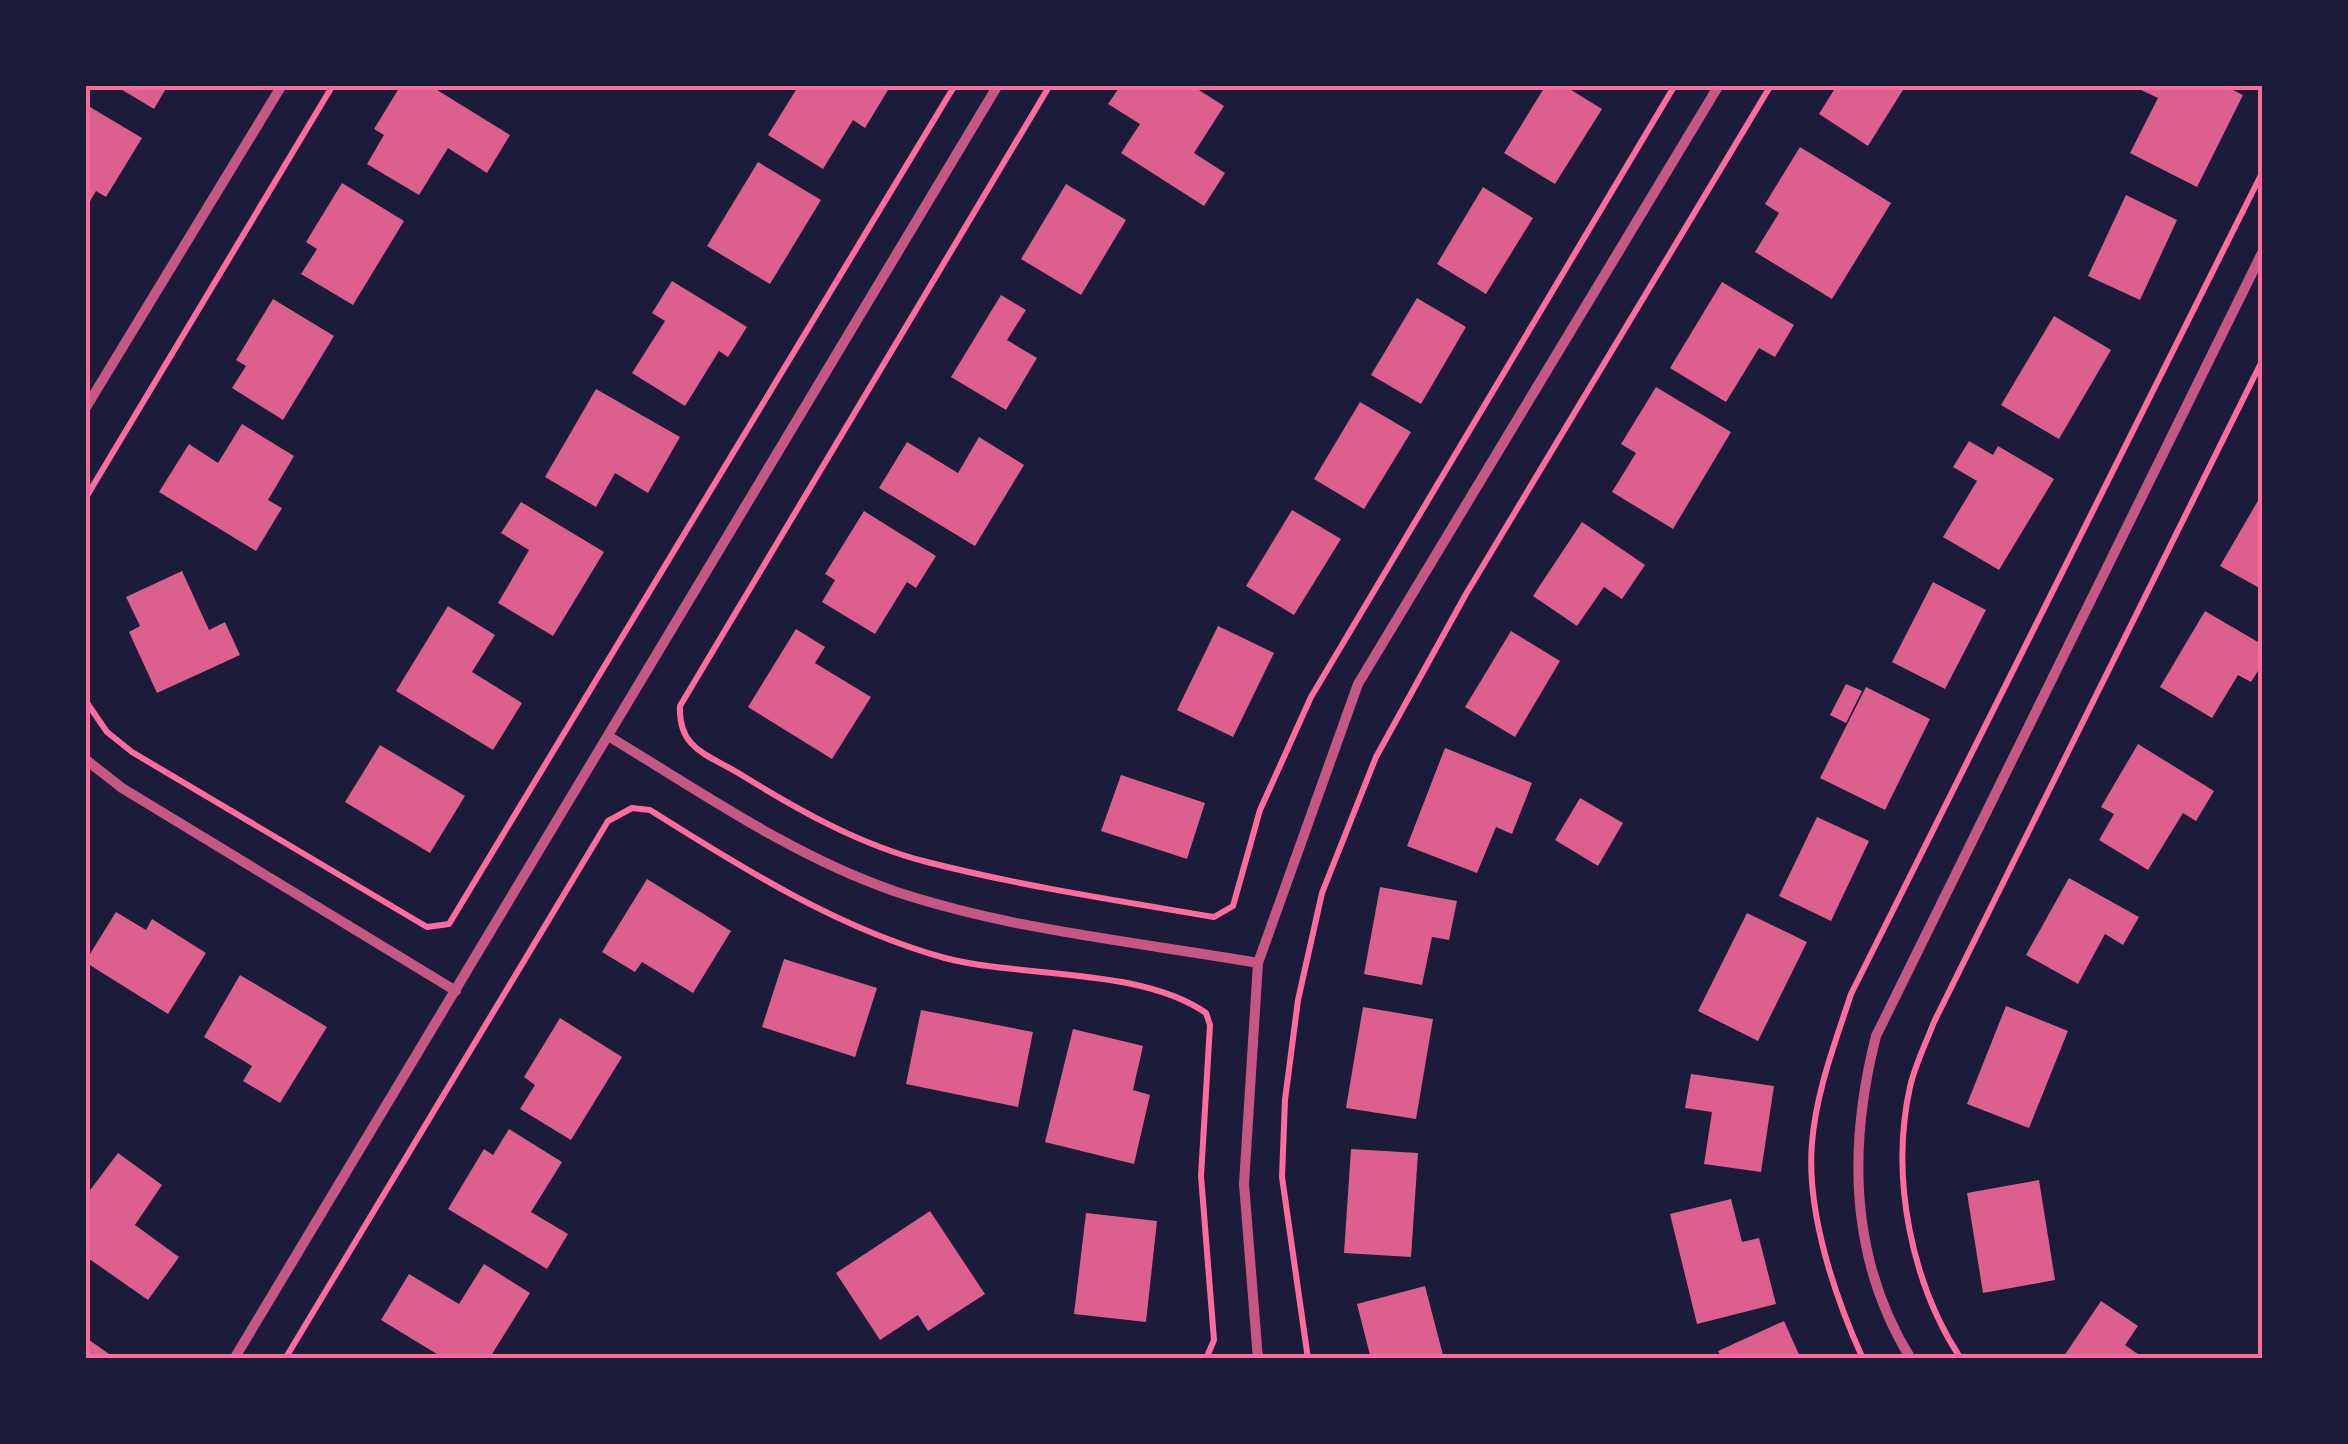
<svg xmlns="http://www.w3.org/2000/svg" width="2348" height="1444" viewBox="0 0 2348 1444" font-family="'Public Sans',sans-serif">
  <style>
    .building { fill: #dd5f8e }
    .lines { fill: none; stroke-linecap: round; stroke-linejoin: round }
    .path { stroke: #ff6b9d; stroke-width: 6 }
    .minor { stroke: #c65784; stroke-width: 10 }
    .neatline { fill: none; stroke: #ff6b9d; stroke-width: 4 }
  </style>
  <rect width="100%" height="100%" fill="#1b1b3a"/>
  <!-- building -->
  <g class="building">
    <path d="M114,85H168L154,109Z"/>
    <path d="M401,85H429L510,135L487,173L448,148L419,195L367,164L384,135L374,129Z"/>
    <path d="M799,85H880L888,90L865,128L853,120L823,169L768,135Z"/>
    <path d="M1121,85H1191L1224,106L1194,153L1225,173L1204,206L1121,153L1140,124L1108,104Z"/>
    <path d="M1546,85H1563L1602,109L1555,184L1504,153Z"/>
    <path d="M1837,85H1906L1868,146L1819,114Z"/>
    <path d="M2141,85H2223L2243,95L2197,187L2130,153L2158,98L2139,89Z"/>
    <path d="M85,104L142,138L106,197L96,191L85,210Z"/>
    <path d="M1800,147L1891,203L1832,299L1755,252L1779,213L1765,204Z"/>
    <path d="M758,162L821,200L770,284L707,246Z"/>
    <path d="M342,183L404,221L353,305L301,274L317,249L306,242Z"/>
    <path d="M1066,184L1126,220L1081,295L1021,259Z"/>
    <path d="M1483,187L1533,218L1486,294L1437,264Z"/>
    <path d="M2126,195L2177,220L2140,300L2088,276Z"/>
    <path d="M672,281L747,327L728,357L719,351L685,406L632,373L665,321L652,313Z"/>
    <path d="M1722,282L1794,325L1775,357L1759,348L1726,402L1670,368Z"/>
    <path d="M1001,295L1026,310L1007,340L1037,358L1006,410L951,377Z"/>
    <path d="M1417,298L1466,327L1421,404L1371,375Z"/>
    <path d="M273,299L334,336L283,420L232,388L246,366L236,360Z"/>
    <path d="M2054,316L2111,350L2059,439L2001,405Z"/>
    <path d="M1656,387L1731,432L1673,529L1612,492L1636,453L1621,444Z"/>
    <path d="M596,389L680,437L648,493L615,473L596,507L545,477Z"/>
    <path d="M1360,402L1411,432L1364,509L1314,479Z"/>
    <path d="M242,424L294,456L268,500L282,508L256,551L159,492L189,444L218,463Z"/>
    <path d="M979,437L1024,465L975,546L879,488L907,442L958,473Z"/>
    <path d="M1969,441L1993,455L1998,446L2054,479L1999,570L1943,537L1977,481L1953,467Z"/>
    <path d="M2263,492V590L2220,566Z"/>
    <path d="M521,502L604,552L553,636L498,603L529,550L501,533Z"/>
    <path d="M1292,510L1341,539L1294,615L1246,586Z"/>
    <path d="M864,511L936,556L916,588L907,582L875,634L822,602L835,580L825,574Z"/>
    <path d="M1582,522L1645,565L1622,599L1604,587L1577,626L1533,596Z"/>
    <path d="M182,571L209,630L225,622L240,655L157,693L129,632L140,626L126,597Z"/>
    <path d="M1933,582L1986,610L1945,689L1892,662Z"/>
    <path d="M448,606L495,635L472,672L522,703L493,750L396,691Z"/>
    <path d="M2205,611L2263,645V663L2251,682L2238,675L2212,718L2160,687Z"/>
    <path d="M1218,626L1274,653L1233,737L1177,710Z"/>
    <path d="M796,629L825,647L815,663L871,697L832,759L748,707Z"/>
    <path d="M1511,631L1560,661L1515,737L1465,707Z"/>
    <path d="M1846,684L1862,691L1846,723L1830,715Z"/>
    <path d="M1866,687L1930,719L1885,810L1820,778Z"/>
    <path d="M2138,744L2214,791L2196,821L2183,813L2148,870L2099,840L2114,814L2101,807Z"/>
    <path d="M380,745L465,796L430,853L345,802Z"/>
    <path d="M1445,748L1532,783L1512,834L1496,827L1477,873L1407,846Z"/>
    <path d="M1121,775L1205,803L1187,859L1101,831Z"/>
    <path d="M1580,798L1623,823L1598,866L1555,840Z"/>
    <path d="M1817,817L1869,841L1831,921L1779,896Z"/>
    <path d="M2069,878L2139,917L2123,945L2105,934L2078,984L2026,955Z"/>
    <path d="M647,879L731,931L693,993L642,962L635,972L602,952Z"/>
    <path d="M1380,887L1457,901L1449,940L1432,937L1422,985L1364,974Z"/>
    <path d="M116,912L146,930L152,919L206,953L168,1014L85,962Z"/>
    <path d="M1747,913L1807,942L1758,1041L1698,1011Z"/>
    <path d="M784,959L877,988L855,1057L762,1027Z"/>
    <path d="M240,975L327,1027L280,1103L243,1081L252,1066L204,1037Z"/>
    <path d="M2006,1006L2068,1031L2029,1128L1967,1104Z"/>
    <path d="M1363,1007L1433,1019L1416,1119L1346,1108Z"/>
    <path d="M921,1010L1033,1032L1018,1107L906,1084Z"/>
    <path d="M560,1018L622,1057L571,1140L520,1109L535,1085L524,1077Z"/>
    <path d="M1073,1029L1143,1046L1133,1090L1150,1095L1134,1164L1045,1142Z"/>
    <path d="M1691,1074L1774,1086L1761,1172L1704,1164L1712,1112L1685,1108Z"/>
    <path d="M509,1129L562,1162L531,1212L568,1234L547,1269L448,1209L484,1149L493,1155Z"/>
    <path d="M1351,1149L1418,1153L1411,1257L1344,1253Z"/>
    <path d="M118,1153L162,1185L135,1225L179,1257L148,1300L85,1256V1197Z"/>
    <path d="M2039,1180L2055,1280L1983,1293L1967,1193Z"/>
    <path d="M1731,1199L1742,1242L1759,1238L1776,1304L1697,1324L1670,1214Z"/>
    <path d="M930,1211L985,1294L928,1331L918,1315L880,1340L836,1273Z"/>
    <path d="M1086,1213L1157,1221L1146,1322L1074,1314Z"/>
    <path d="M484,1264L530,1293L489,1359H445L381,1320L409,1274L459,1304Z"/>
    <path d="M1425,1286L1444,1359H1371L1357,1304Z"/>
    <path d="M2101,1301L2138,1326L2125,1345L2145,1359H2062Z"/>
    <path d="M1784,1321L1801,1359H1722L1718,1351Z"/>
    <path d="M85,1337L116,1359H85Z"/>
  </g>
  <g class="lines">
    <!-- path -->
    <g class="path">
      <path d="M1050,85L680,706C678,749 707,754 740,774C798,810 860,845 927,862C1021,886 1119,901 1214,917L1233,906L1260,810L1311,697L1675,85"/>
      <path d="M85,499L333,85"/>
      <path d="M85,700L107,732L132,752L427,927L449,924L955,85"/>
      <path d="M285,1359L608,821L632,808L650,810C742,868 839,929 945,958C1021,978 1140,967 1206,1013L1210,1025L1201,1176L1214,1340L1206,1359"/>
      <path d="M1308,1359L1282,1177L1285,1100L1298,1000L1322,893L1376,757L1466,594L1771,85"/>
      <path d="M1863,1359C1835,1297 1806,1212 1812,1143C1816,1092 1835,1043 1851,994L2263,171"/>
      <path d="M1961,1359C1911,1283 1890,1177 1910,1087C1915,1065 1926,1043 1934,1022L2263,359"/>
    </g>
    <!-- minor -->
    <g class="minor">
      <path d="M85,409L282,85"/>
      <path d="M608,736C700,791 792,856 894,891C1010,930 1138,942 1258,963"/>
      <path d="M85,759L122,788L456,991"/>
      <path d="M234,1359L998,85"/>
      <path d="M1258,1359L1244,1184L1258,963L1358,684L1719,85"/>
      <path d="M1911,1359C1849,1259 1848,1146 1876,1036L2263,251"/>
    </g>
  </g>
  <!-- border -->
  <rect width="2348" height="1444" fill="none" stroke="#1b1b3a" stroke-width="175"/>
  <rect x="88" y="88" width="2172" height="1268" class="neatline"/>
</svg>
